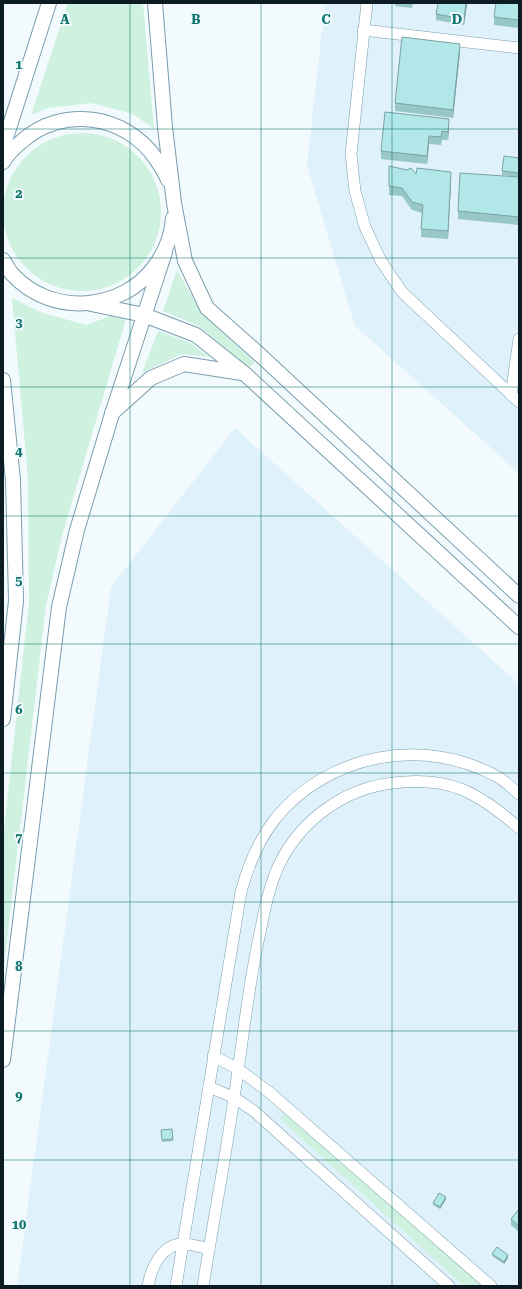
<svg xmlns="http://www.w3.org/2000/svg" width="522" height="1289" viewBox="0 0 522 1289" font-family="'Roboto Serif',serif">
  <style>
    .built { fill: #dff1fa }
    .green { fill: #cff1df }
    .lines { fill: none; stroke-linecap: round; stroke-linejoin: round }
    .minor-casing { stroke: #7a9eaf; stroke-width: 12 }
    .major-casing { stroke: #7a9eaf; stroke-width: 16 }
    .minor { stroke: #fff; stroke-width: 11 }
    .major { stroke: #fff; stroke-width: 14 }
    .wall { fill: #98c7c8 }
    .shaded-wall { fill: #7ca2a2 }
    .building { fill: #b1e7e8; stroke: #7ca2a2 }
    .grid { fill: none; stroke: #0f766e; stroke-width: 1; stroke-opacity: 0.55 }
    .grid-label { font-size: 13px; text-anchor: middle; font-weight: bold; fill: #0f766e; stroke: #f3fafe; stroke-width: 4; stroke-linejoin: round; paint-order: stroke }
  </style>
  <rect width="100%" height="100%" fill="#f3fafe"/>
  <!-- built -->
  <g class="built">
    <path d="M325,3H519V473L355,326L307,165Z"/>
    <path d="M235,428L519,684V1286H17L111,587Z"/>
  </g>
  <!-- green -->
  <g class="green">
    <path d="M68,3H143L154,129L133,114L91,103L48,108L31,115Z"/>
    <circle cx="82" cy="212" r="79"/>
    <path d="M177,270L202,314L255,362L249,368L199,326L163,311Z"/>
    <path d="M12,298L40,312L86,325L129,309L63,532L46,605L3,975V838L29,603L28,479Z"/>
    <path d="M158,331L191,343L209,357L182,354L142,373Z"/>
    <path d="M288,1110L483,1286H464L280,1119Z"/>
  </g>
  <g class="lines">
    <!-- minor casing -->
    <g class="minor-casing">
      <g id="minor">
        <path d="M367,3L351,154L355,191L365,227L381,261L402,292L519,402"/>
        <path d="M363,30L519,48"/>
        <path d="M511,395L519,339"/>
        <path d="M213,1056L238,1069L269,1092L491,1286"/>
        <path d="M209,1087L235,1098L255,1112L449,1286"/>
        <path d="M148,1286C151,1268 162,1243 184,1244C192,1244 201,1247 209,1249"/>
        <path d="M176,1286L241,892C248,866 258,841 275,819C329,753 424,736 498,777C505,781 512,788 519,794"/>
        <path d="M203,1286C213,1223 225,1161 234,1098C243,1041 248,984 261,928C265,906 270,883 280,863C301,820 345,788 393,783C450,776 477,792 519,828"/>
      </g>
    </g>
    <!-- major casing -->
    <g class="major-casing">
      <g id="major">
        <path d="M155,3L165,127L174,203L185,261L207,308L260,355L519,596"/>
        <path d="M3,147L49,3"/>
        <path d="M3,162C8,153 14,148 21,142C61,105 126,114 156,159C161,166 165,172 168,180"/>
        <path d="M3,260C6,265 9,271 13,275C52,317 123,311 155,266C166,251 172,236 173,218"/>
        <path d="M91,304L144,315L196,335L245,374L519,627"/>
        <path d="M3,380L13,480L16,601L3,719"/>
        <path d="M112,413L151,378L184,364L242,373"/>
        <path d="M3,1060L59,607L77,530L112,414L165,252"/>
      </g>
    </g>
    <!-- minor -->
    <use href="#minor" class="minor"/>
    <!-- major -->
    <use href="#major" class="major"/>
  </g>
  <!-- wall -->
  <g class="wall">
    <path d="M395,3H413L412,8L395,6Z"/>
    <path d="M467,3L464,25L436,20V14Z"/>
    <path d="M519,3V28L494,25V17Z"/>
    <path d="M460,52L453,118L395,111V103Z"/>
    <path d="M449,127L448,140H442L441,145L429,144L427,164L381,159V151Z"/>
    <path d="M519,158V177L502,175V171Z"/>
    <path d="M389,166L416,174L451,181L448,239L421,237L422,213L412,210L402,196L389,195Z"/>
    <path d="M519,177V225L458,219V211Z"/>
    <path d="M161,1130L173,1139V1141L162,1142Z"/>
    <path d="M446,1199L440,1209L433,1205V1203Z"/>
    <path d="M519,1209V1232L511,1225V1219Z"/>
    <path d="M492,1254L508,1258L504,1264L492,1256Z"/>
  </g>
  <!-- shaded-wall -->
  <g class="shaded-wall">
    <path d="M466,3H467V5L464,25V19Z"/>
    <path d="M460,44V52L453,118V110Z"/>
    <path d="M449,119V127L448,140V132Z"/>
    <path d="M429,136V144L427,164V156Z"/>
    <path d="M451,172V181L448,239V231Z"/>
    <path d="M446,1197V1199L440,1209V1207Z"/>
    <path d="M508,1255V1258L504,1264V1262Z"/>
  </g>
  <!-- building -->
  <g class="building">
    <path d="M438,3H466L464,19L436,14Z"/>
    <path d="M496,3H519V20L494,17Z"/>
    <path d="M402,37L460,44L453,110L395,103Z"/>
    <path d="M385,112L449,119L448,132L442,131L441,137L429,136L427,156L381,151Z"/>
    <path d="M504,156L519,158V173L502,171Z"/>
    <path d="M389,166L407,170L411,168L416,174L417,168L451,172L448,231L421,229L423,205L412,202L402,188L389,186Z"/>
    <path d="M460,173L519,177V217L458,211Z"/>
    <path d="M172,1129L173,1139L162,1140L161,1130Z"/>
    <path d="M439,1193L446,1197L440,1207L433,1203Z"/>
    <path d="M519,1209V1226L511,1219Z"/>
    <path d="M497,1247L508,1255L504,1262L492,1254Z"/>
  </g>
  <!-- grid -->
  <path class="grid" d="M130,3V1286M261,3V1286M392,3V1286M3,129H519M3,258H519M3,387H519M3,516H519M3,644H519M3,773H519M3,902H519M3,1031H519M3,1160H519"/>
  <g class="grid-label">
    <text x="65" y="24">A</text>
    <text x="196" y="24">B</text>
    <text x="326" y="24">C</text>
    <text x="457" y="24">D</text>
    <text x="19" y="69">1</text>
    <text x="19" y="198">2</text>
    <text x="19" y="327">3</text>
    <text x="19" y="456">4</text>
    <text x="19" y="585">5</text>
    <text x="19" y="714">6</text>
    <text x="19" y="842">7</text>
    <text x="19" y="971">8</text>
    <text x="19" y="1100">9</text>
    <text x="19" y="1229">10</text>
  </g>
  <!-- border -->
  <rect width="522" height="1289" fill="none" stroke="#0d1b22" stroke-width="8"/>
</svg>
